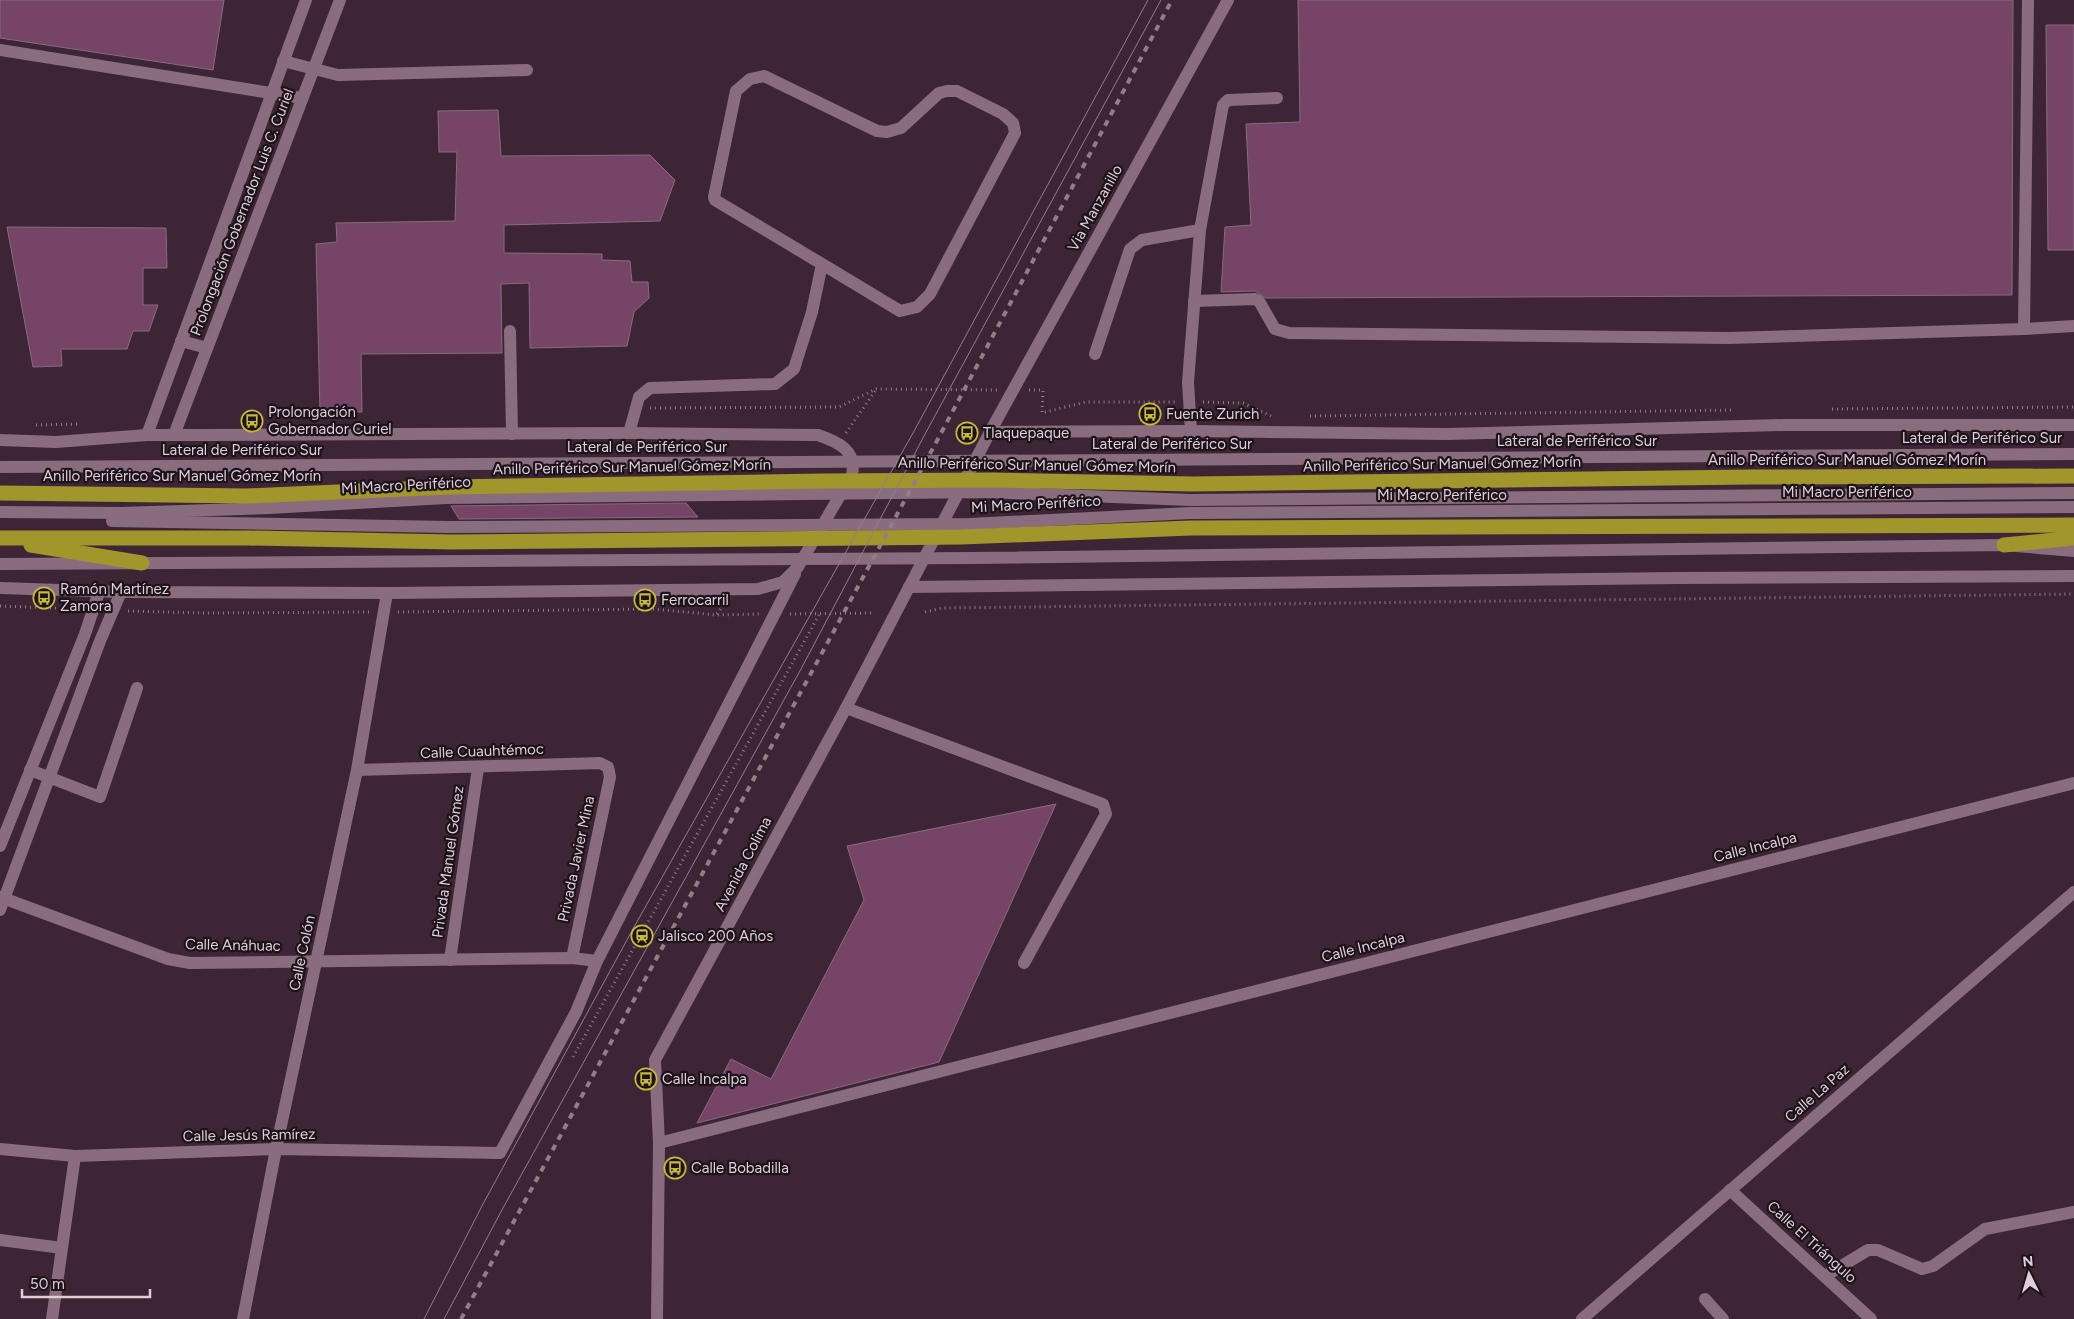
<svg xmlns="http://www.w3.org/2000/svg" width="2074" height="1319" viewBox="0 0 2074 1319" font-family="Figtree,sans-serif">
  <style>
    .building { fill: #754466; stroke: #886c7e }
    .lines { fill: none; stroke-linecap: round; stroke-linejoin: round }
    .path { stroke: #917d8a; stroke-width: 3; stroke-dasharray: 1 4; stroke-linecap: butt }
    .minor { stroke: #896d7f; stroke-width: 12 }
    .highway { stroke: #a1962b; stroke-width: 15 }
    .tram { stroke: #927e8b; stroke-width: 1 }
    .rail { stroke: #927e8b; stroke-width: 4; stroke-dasharray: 6 6; stroke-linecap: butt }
    .labels { text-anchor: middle; stroke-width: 4.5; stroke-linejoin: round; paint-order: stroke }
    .street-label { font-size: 15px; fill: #dfcfd9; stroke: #1d131a }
    .poi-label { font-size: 15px; fill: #dfcfd9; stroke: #1d131a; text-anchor: start }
  </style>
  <rect width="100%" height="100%" fill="#3d2536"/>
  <!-- building -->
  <g class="building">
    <path d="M0,0H224L213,70L0,38Z"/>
    <path d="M1298,0H2013L2012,295L1266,298L1255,291L1221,292L1225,227L1251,225L1246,124L1300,122Z"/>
    <path d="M2046,25H2074V250H2048Z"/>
    <path d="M498,110L501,156L650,155L675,180L660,221L504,225V253L602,254V260L630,261L632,282H648L649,298L634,312L627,346L530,348L529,283L501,284L502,353L361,354L362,412H320L316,244L337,242L336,223L455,221L457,152H439L438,111Z"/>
    <path d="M7,227L166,228L167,268H143V305H158L149,331H133L127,349H61L62,366L33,367Z"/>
    <path d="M686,503L698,517L459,519L451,506Z"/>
    <path d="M1056,804L939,1062L697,1123L731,1059L771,1079L864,900L847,846Z"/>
  </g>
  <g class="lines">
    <!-- path -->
    <g class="path">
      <path d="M1029,390H1043L1042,413L1085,402H1177"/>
      <path d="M1203,402L1243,403L1271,416"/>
      <path d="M650,408L839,407L876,389L997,390"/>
      <path d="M1832,409L2074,407"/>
      <path d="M1310,416L1731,410"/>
      <path d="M36,425L79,424"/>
      <path d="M846,433L875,391"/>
      <path d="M0,606L79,609"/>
      <path d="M128,611L205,613L369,612"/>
      <path d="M398,612L654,609L716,615L759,614"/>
      <path d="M925,612L942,608L2074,594"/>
      <path d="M717,614L725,603"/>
      <path d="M790,614L872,613"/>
      <path d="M573,1057L819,615"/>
    </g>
    <!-- minor -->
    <g class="minor">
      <path d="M0,50L302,98"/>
      <path d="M283,61L338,75L527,70"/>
      <path d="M1194,301L1255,299L1259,301L1275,329L1289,333L1729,338L2024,329L2028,0"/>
      <path d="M2024,329L2074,326"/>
      <path d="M510,331L512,434"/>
      <path d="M181,341L207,348"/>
      <path d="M1095,354L1130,249L1142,240L1200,230"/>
      <path d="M1191,431L1188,382L1200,230L1223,105L1228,100L1277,98"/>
      <path d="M990,432L1191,431L1447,434L1783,425H2074"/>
      <path d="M629,433L639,397L650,388L775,384L794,369L812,312L822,264L715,200L714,197L736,91L750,79L764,76L877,131L887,132L901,128L939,93L947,91H957L1003,114L1013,123L1015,133L930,294L917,307L900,311L822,264"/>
      <path d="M147,435L306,0"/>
      <path d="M174,435L340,0"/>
      <path d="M0,440L56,442L147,435H207L629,433L818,435C838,442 857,450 852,475L798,567L783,582L758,589L387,593L121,592L0,588"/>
      <path d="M0,467L2074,454"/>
      <path d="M0,512L122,513L269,508L446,498L986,492L1191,500L2074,493"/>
      <path d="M112,521L449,527L969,524L1190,513L2074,507"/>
      <path d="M0,564L972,558L2004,545L2074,551"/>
      <path d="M909,587L1679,578L2074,576"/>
      <path d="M846,708L1103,804L1106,814L1024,963"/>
      <path d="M30,770L100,797L137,688"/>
      <path d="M357,770L600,763L608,767L610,777L572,958"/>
      <path d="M0,846L85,634L99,592"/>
      <path d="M0,897L168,959L190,963L572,958L597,961"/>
      <path d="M0,910L100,641L121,592"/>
      <path d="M450,960L478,768"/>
      <path d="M659,1143L2074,783"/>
      <path d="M0,1149L75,1156L276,1149L500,1153L576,1012L597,961L795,574"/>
      <path d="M1730,1190L1871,1319"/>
      <path d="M0,1240L62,1248"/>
      <path d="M1825,1276L1868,1250H1878L1922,1269L1933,1266L1985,1229L2074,1212"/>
      <path d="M1705,1299L1723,1319"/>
      <path d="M52,1319L75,1156"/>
      <path d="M243,1319L276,1149L357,770L387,593"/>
      <path d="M657,1319L659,1143L655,1060L846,708L990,432L1228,0"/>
      <path d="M1582,1319L2074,892"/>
    </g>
    <!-- highway -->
    <g class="highway">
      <path d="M0,493L247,496L449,487L822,481L993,480L1192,484L1752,477L2074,476"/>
      <path d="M0,538H249L452,542L962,537L1191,528L2074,525"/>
      <path d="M31,545L142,563"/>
      <path d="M2004,545L2074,538"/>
    </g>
    <!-- tram -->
    <g class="tram">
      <path d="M424,1319L483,1204L634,927L913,433L1148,0"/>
      <path d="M444,1319L503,1208L801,669L924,436L1161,0"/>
    </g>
    <!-- rail -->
    <path class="rail" d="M461,1319L939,437L1172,0"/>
  </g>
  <!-- icons -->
  <defs>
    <g id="bus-ring" transform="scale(1.125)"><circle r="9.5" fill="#1d131a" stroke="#c8bb3b" stroke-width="1.5"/><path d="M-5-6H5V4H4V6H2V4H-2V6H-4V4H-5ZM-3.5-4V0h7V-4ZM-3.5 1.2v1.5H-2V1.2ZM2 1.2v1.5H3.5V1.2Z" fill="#c8bb3b"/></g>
    <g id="station-ring" transform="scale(1.125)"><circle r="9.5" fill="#1d131a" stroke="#c8bb3b" stroke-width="1.5"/><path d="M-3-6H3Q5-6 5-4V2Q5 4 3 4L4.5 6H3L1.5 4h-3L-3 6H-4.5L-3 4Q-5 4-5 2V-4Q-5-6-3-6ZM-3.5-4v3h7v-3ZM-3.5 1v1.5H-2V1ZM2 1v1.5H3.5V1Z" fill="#c8bb3b"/></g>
  </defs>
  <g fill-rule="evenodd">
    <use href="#bus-ring" x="1150" y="414"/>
    <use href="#bus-ring" x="252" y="421"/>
    <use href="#bus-ring" x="967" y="433"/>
    <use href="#bus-ring" x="44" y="598"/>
    <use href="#bus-ring" x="645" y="600"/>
    <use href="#station-ring" x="642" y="936"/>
    <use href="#bus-ring" x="646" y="1079"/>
    <use href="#bus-ring" x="675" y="1168"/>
  </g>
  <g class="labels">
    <!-- street labels -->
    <g class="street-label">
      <text transform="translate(1095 208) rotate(-61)" y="5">Via Manzanillo</text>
      <text transform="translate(242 212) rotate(-69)" y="5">Prolongación Gobernador Luis C. Curiel</text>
      <text x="1982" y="443">Lateral de Periférico Sur</text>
      <text x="1577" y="446">Lateral de Periférico Sur</text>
      <text x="1172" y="449">Lateral de Periférico Sur</text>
      <text x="647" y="452">Lateral de Periférico Sur</text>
      <text x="242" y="455">Lateral de Periférico Sur</text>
      <text x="1847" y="465">Anillo Periférico Sur Manuel Gómez Morín</text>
      <text transform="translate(1442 464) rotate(-1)" y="5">Anillo Periférico Sur Manuel Gómez Morín</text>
      <text transform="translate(1037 465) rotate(1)" y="5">Anillo Periférico Sur Manuel Gómez Morín</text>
      <text transform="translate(632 467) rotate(-1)" y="5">Anillo Periférico Sur Manuel Gómez Morín</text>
      <text x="182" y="481">Anillo Periférico Sur Manuel Gómez Morín</text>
      <text transform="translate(406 485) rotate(-3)" y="5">Mi Macro Periférico</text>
      <text x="1847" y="497">Mi Macro Periférico</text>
      <text x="1442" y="500">Mi Macro Periférico</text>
      <text transform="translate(1036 504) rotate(-3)" y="5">Mi Macro Periférico</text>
      <text transform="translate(482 751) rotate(-2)" y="5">Calle Cuauhtémoc</text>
      <text transform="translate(1755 847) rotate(-14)" y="5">Calle Incalpa</text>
      <text transform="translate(576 859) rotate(-78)" y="5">Privada Javier Mina</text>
      <text transform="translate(448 862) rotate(-82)" y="5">Privada Manuel Gómez</text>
      <text transform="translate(743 864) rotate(-62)" y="5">Avenida Colima</text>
      <text transform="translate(233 945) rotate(1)" y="5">Calle Anáhuac</text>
      <text transform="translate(1363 947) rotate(-14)" y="5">Calle Incalpa</text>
      <text transform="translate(302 953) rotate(-78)" y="5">Calle Colón</text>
      <text transform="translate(1817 1093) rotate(-41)" y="5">Calle La Paz</text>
      <text transform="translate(249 1135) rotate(-1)" y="5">Calle Jesús Ramírez</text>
      <text transform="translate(1812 1242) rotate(42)" y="5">Calle El Triángulo</text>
    </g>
    <!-- poi labels -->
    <g class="poi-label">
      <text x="268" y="417">Prolongación<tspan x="268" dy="17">Gobernador Curiel</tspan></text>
      <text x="1166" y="419">Fuente Zurich</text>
      <text x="983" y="438">Tlaquepaque</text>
      <text x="60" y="594">Ramón Martínez<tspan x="60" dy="17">Zamora</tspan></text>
      <text x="661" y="605">Ferrocarril</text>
      <text x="658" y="941">Jalisco 200 Años</text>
      <text x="662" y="1084">Calle Incalpa</text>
      <text x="691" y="1173">Calle Bobadilla</text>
    </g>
  </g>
  <!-- north arrow -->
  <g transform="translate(2029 1274) rotate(355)" stroke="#1d131a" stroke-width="4" paint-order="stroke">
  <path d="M0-4L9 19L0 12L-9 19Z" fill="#dfcfd9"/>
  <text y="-8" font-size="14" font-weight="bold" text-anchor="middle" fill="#dfcfd9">N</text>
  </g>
  <!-- scale -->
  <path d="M22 1289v8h128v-8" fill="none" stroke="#dfcfd9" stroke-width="2.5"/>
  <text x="30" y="1289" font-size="15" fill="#dfcfd9" stroke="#1d131a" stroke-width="4" paint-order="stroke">50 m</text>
</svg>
